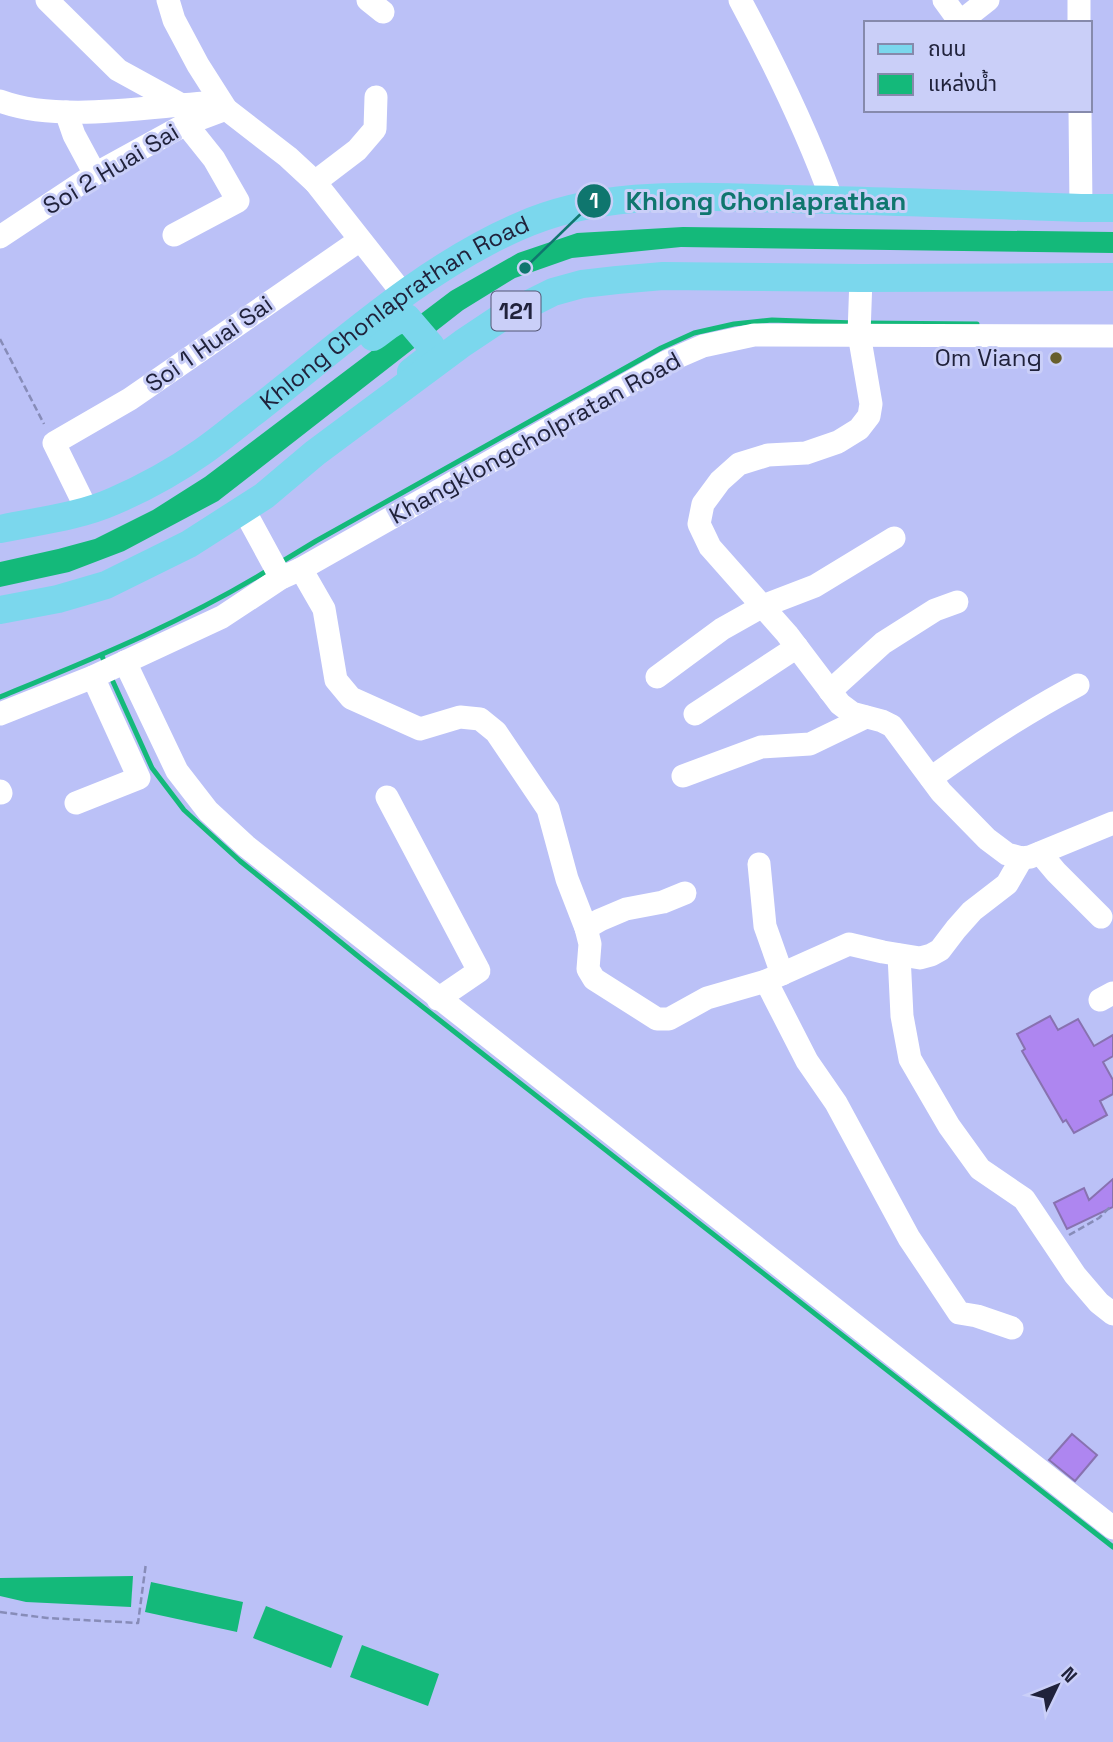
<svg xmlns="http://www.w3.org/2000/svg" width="1113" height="1742" viewBox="0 0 1113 1742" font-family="'Space Grotesk','Noto Sans Thai',sans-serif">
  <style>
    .water { fill: #14b97a }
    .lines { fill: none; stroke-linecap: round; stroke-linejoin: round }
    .stream { stroke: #14b97a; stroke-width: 5 }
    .building { fill: #ae86f0; stroke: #8872b0; stroke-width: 2 }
    .path { stroke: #878cb8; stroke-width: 2.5; stroke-dasharray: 7 3.5; stroke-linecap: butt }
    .minor { stroke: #fff; stroke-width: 23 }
    .major { stroke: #7bd7ed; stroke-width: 28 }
    .poi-dot { fill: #685f2c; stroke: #cacff8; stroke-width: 2.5 }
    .labels { text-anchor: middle; stroke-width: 6; stroke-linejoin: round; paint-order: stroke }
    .shield { fill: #cacff8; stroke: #535674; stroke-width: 2 }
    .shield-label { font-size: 23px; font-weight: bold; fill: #20223b }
    .street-label { font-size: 24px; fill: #20223b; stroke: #cacff8 }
    .poi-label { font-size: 24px; fill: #20223b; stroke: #cacff8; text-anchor: end }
    .leader { fill: none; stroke: #0f766e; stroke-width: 2.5 }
    .callout-dot { fill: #0f766e; stroke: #cacff8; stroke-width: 2.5 }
    .mark-label { font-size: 21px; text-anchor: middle; font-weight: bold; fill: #fff }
    .callout-label { font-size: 26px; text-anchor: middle; font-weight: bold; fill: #0f766e; stroke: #cacff8; stroke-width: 6; stroke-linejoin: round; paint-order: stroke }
  </style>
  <rect width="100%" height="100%" fill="#bbc1f7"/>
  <!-- water -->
  <g class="water">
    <path d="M683,227L1113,232V253L681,247L572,258L515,278L463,310L218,501L124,551L69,572L0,587V562L58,549L95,539L153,510L205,477L451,291L518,253L577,233Z"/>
    <path d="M133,1576L131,1607L26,1602L0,1596V1578Z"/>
    <path d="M151,1582L243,1602L237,1632L145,1612Z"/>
    <path d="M266,1606L343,1636L331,1668L253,1638Z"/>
    <path d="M362,1645L439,1674L428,1706L350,1677Z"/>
  </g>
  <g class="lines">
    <!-- stream -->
    <g class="stream">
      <path d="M864,323L977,324"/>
      <path d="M278,564L316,541L661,348L694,333L734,324L772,320L854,323"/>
      <path d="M102,656L106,666"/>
      <path d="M110,675L152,768L184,810L240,861L364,961L1113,1547"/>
      <path d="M0,697C92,659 184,622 270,569"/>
    </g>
  </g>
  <!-- building -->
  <g class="building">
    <path d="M1050,1016L1058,1030L1078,1019L1094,1046L1113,1035V1056L1103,1062L1113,1080V1094L1100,1101L1107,1115L1074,1133L1066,1120L1063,1122L1022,1051L1025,1049L1017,1034Z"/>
    <path d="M1113,1179V1207L1067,1229L1054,1203L1084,1188L1089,1200Z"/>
    <path d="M1072,1434L1097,1455L1075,1481L1049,1460Z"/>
  </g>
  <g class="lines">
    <!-- path -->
    <g class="path">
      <path d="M0,339L44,424"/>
      <path d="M1069,1235L1099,1218L1110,1207"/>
      <path d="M0,1612L47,1618L138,1623L146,1563"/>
    </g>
    <!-- minor -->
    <g class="minor">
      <path d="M47,0L118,70L180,104"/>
      <path d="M168,0L174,20L198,65L226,109L288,157L315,182L404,295"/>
      <path d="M368,0L383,12"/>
      <path d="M740,0C775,65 807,131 832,200"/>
      <path d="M944,0L960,22L988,0"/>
      <path d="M1079,0V23"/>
      <path d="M0,101C62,124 154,105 220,102"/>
      <path d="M1080,110L1081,208"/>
      <path d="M66,112L74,135L95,174"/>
      <path d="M315,182L357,150L375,129L376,97"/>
      <path d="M174,235L238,201L214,159L186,124"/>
      <path d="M0,237L95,174L186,124L226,109"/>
      <path d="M861,278L859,334L871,404L869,416L859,429L838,442L806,453L768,455L739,464L720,481L703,504L699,524L710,547L787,634L840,704L852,713L882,721L892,726L941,792L987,839L1007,854L1022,858L1030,857L1113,823"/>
      <path d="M87,510L54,443L130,399L360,240"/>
      <path d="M244,510L281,578"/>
      <path d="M301,569L324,609L336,680L351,698L420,729L460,717L480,719L496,732L548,809L567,879L586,928L590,944L588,969L594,979L657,1019H669L707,998L766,981L849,944L883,952L920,958L931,955L940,950L956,929L972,911L1007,884L1022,858"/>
      <path d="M125,662L177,771L208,811L246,846L1113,1528"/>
      <path d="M657,677L722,629L763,606L815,586L894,538"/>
      <path d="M830,691L883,643L935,610L957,602"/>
      <path d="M0,714L93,677L222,617L281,578L301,569L666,362L703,346L754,335L1113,336"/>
      <path d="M695,714L797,647"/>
      <path d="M683,776L761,747L810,744L866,717"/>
      <path d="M931,778C978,744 1027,712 1078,685"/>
      <path d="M0,791L1,793"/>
      <path d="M387,797L479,971L438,999"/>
      <path d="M76,803L139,778L93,677"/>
      <path d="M1040,853L1056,872L1101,917"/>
      <path d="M759,864L765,926L782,974"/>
      <path d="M586,928L600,920L626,909L663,902L685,893"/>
      <path d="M899,955L902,1016L910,1059L949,1126L980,1169L1024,1199L1075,1275L1099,1303L1113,1314"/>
      <path d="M766,981L807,1061L836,1103L909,1238L959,1313L977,1316L1012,1328"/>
      <path d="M1100,1000L1113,993"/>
    </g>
    <!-- major -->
    <g class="major">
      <path d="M373,337C384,330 393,319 407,318L431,346L432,350L430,357L411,372"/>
      <path id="s1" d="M0,529C38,521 78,517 114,501C144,488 175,471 202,452C221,439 239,423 258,409C340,345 422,269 518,227C604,188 700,197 792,199C888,201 985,205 1081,208H1113"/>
      <path d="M0,610L58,599L106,585L189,544L264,496L315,453L463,343L499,319L553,292L582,284L617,280L663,276L861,278L1113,277"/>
    </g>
  </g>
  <!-- markers -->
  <circle class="poi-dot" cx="1056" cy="358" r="7"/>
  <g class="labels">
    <!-- shield labels -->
    <rect class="shield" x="491.5" y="291.5" width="49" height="39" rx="5"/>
    <g class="shield-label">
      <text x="516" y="319">121</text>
    </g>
    <!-- street labels -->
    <g class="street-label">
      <text transform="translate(111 169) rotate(-31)" y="8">Soi 2 Huai Sai</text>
      <text dy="8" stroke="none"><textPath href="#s1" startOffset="457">Khlong Chonlaprathan Road</textPath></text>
      <text transform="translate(209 344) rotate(-35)" y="8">Soi 1 Huai Sai</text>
      <text transform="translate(535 438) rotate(-29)" y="8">Khangklongcholpratan Road</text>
    </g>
    <!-- poi labels -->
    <g class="poi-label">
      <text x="1042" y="366">Om Viang</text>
    </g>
  </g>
  <!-- callouts -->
  <path class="leader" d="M525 268L594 201"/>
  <g class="callout-dot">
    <circle cx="525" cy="268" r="7"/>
    <circle cx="594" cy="201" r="18"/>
  </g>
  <g class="mark-label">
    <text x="594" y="208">1</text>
  </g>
  <g class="callout-label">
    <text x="766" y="210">Khlong Chonlaprathan</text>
  </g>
  <!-- legend -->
  <rect x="864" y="21" width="228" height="91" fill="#cacff8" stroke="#868aac" stroke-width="2"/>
  <rect x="878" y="44" width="35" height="10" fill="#7bd7ed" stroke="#868aac" stroke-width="2"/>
  <text x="928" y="56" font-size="21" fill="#20223b">ถนน</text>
  <rect x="878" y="74" width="35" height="21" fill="#14b97a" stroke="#868aac" stroke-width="2"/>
  <text x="928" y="91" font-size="21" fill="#20223b">แหล่งน้ำ</text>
  <!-- north arrow -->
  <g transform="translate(1057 1686) rotate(47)" stroke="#cacff8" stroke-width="5" paint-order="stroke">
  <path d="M0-5L12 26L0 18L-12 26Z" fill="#20223b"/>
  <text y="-10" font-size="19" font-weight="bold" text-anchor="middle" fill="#20223b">N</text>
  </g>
</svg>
